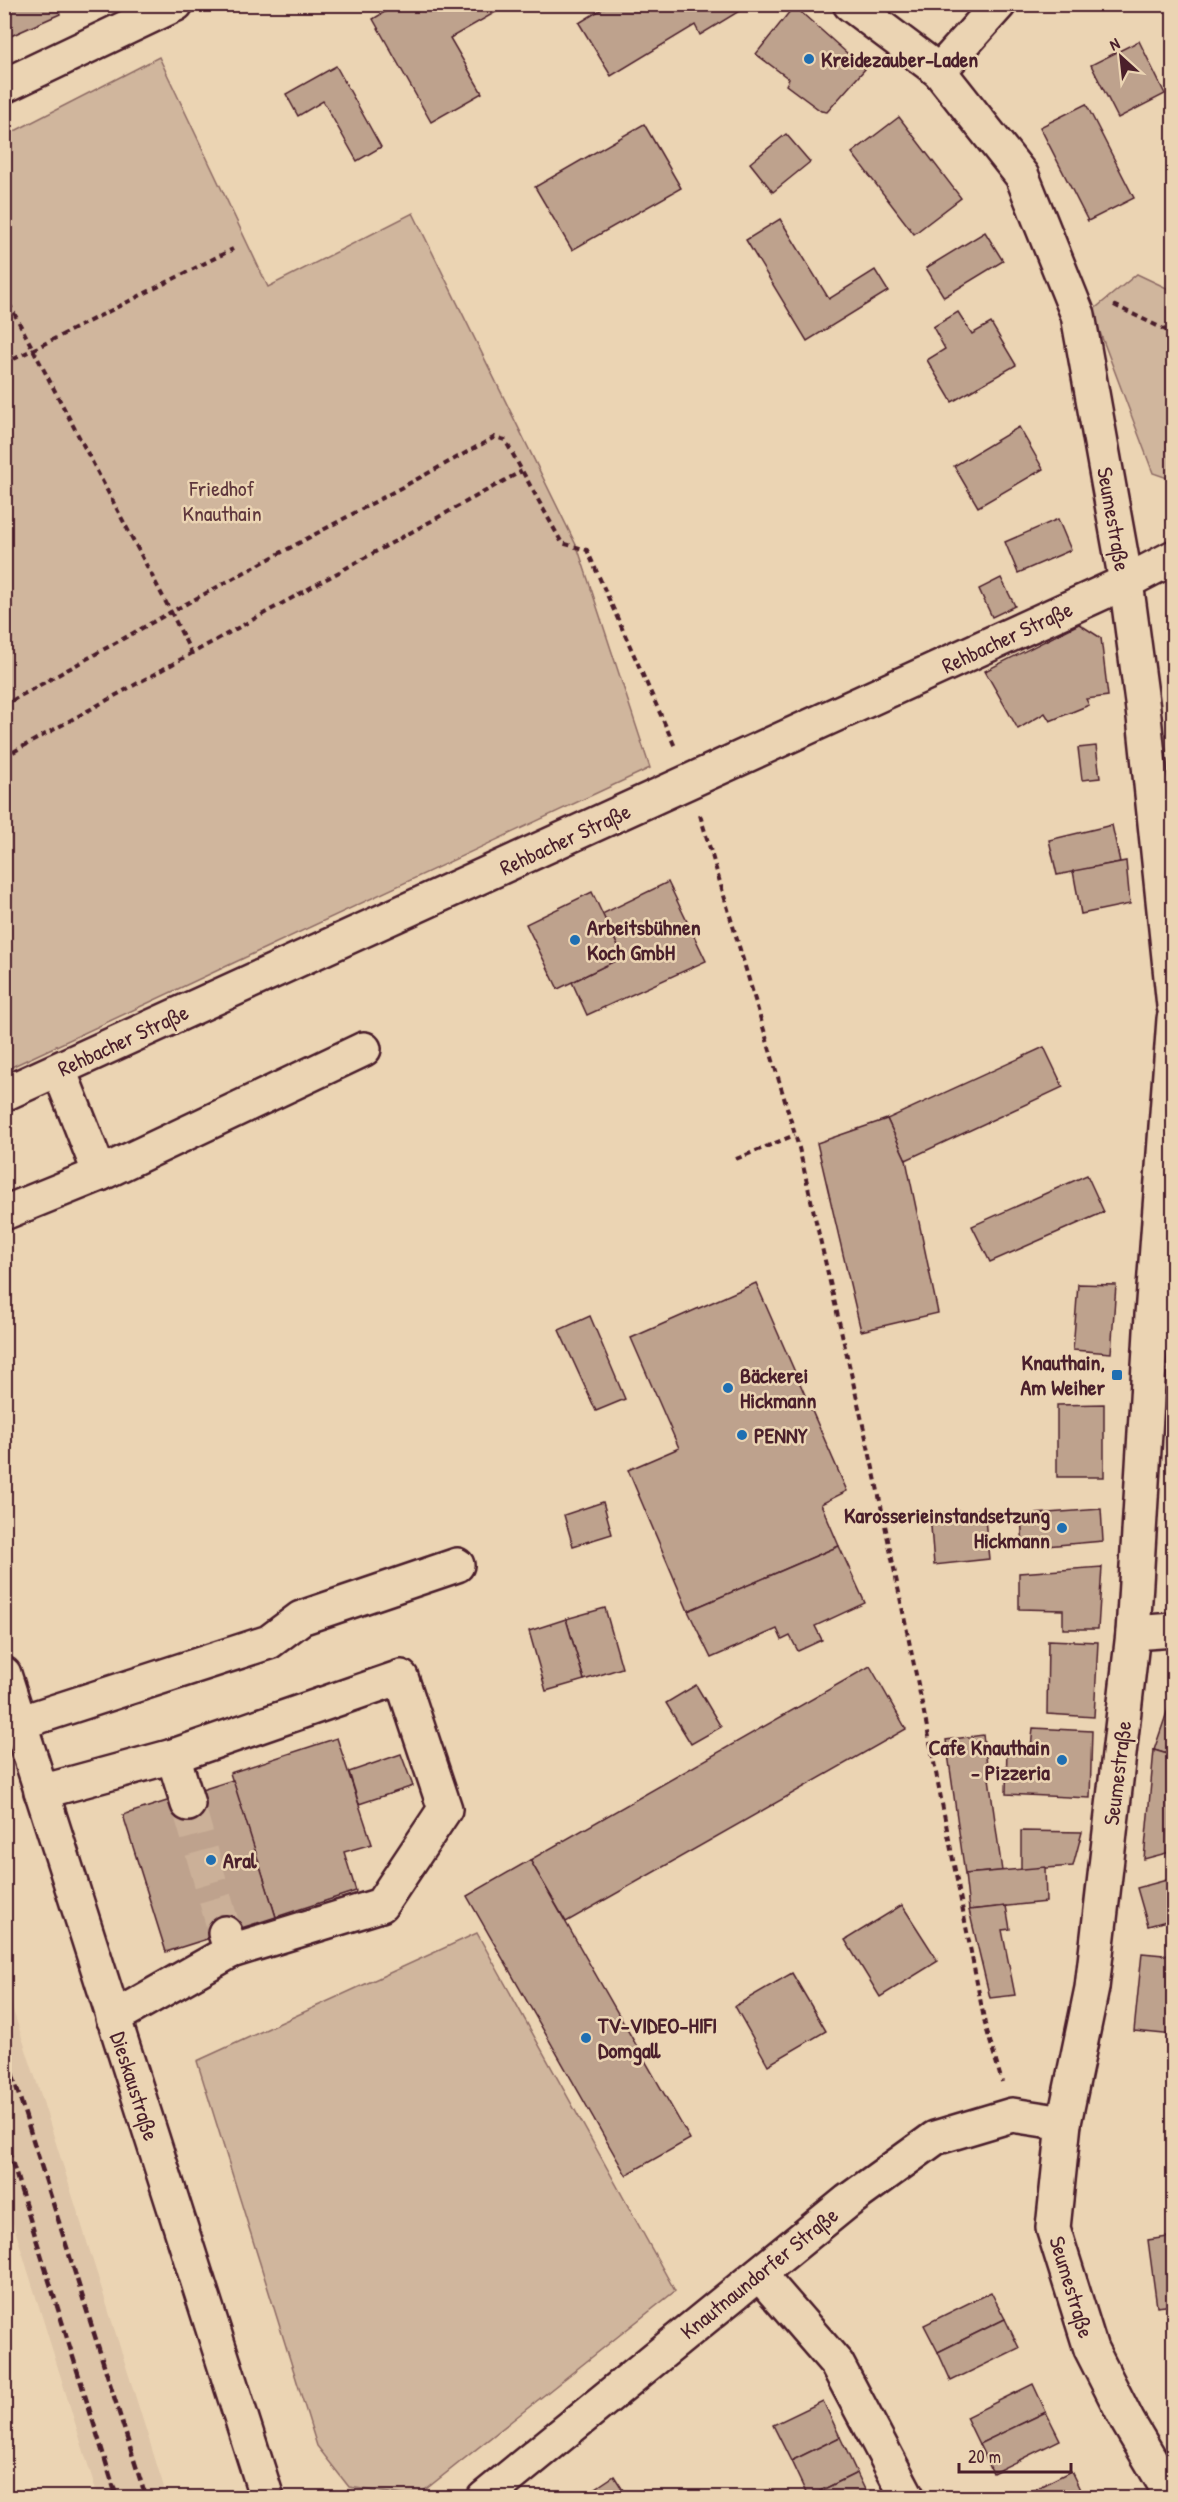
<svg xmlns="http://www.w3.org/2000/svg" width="1178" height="2502" viewBox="0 0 1178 2502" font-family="'Patrick Hand',sans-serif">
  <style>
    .built { fill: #dec5a8 }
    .green { fill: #d0b69d; stroke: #8d6a64; stroke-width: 1.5 }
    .building { fill: #bea28d; stroke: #4a1f2b; stroke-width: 1.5 }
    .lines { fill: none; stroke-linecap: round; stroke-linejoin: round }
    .minor-tunnel { stroke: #cbb098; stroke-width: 33; stroke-dasharray: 33 16; stroke-linecap: butt }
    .minor-casing { stroke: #4a1f2b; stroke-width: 38 }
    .major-casing { stroke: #4a1f2b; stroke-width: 38 }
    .path { stroke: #4a1f2b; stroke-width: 4; stroke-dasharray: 6 4.5; stroke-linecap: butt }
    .minor { stroke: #ebd4b3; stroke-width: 33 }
    .major { stroke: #ebd4b3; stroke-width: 33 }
    .rail { stroke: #4a1f2b; stroke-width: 4.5; stroke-dasharray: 9 4.5; stroke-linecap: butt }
    .poi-dot { fill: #1f6fb2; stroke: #ebd4b3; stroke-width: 2 }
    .labels { text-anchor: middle; stroke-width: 5; stroke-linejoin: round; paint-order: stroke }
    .poi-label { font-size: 22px; font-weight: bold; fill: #4a1f2b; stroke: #ebd4b3; text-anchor: start }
    .park-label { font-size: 22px; fill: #5e363c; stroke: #ebd4b3 }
    .street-label { font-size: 22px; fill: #4a1f2b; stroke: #ebd4b3 }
  </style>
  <rect width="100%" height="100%" fill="#ebd4b3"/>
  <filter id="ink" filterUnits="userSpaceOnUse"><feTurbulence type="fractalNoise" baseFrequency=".0167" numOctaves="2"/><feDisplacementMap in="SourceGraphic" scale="12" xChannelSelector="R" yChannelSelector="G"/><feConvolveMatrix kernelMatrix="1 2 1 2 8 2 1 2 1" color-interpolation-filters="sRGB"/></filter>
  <g filter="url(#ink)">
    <!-- built -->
    <path class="built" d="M4,1983L39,2089L167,2497H98L5,2197Z"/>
    <!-- green -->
    <g class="green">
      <path d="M159,57L268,287L413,213L578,549L650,768L5,1070V136Z"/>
      <path d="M1137,274L1173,291V480L1153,473L1092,311Z"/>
      <path d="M477,1933L675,2291L416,2497L349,2487L317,2446L197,2061Z"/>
    </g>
    <!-- building -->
    <g class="building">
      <path d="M4,4H56L60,14L4,39Z"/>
      <path d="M398,4H510L450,38L482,93L431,122L373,19Z"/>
      <path d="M610,4H745L746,7L700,35L695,25L611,76L579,23Z"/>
      <path d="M794,6L865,69L827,112L821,111L786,85L789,79L756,54Z"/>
      <path d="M1139,41L1165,94L1118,118L1091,65Z"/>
      <path d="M336,66L381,147L357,161L323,101L298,116L286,94Z"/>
      <path d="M1086,104L1134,198L1088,221L1040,127Z"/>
      <path d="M899,117L961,198L914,234L852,153Z"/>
      <path d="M644,124L681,188L572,250L535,187Z"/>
      <path d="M786,134L810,162L773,192L750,163Z"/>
      <path d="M780,219L829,299L875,270L888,291L807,341L746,240Z"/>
      <path d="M985,232L1003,261L944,297L926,268Z"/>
      <path d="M958,312L972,334L991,323L1016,365L952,402L927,360L945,349L933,327Z"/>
      <path d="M1019,427L1043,469L978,507L954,466Z"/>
      <path d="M1058,519L1071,550L1018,573L1005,542Z"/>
      <path d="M1001,578L1015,606L992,617L979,589Z"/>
      <path d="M1079,624L1101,638L1108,696L1086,699L1089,705L1050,721L1045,713L1018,729L985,671Z"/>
      <path d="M1096,746L1100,778L1082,780L1078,748Z"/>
      <path d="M1112,825L1120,862L1057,875L1049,840Z"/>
      <path d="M1126,861L1130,904L1081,914L1073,871Z"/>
      <path d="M668,882L706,961L587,1015L572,982L623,957L602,914Z"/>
      <path d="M592,892L623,957L558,989L526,924Z"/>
      <path d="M1044,1047L1063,1087L906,1160L887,1119Z"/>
      <path d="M887,1119L906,1160L938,1313L861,1331L817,1143Z"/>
      <path d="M1087,1175L1104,1212L990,1262L972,1226Z"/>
      <path d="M756,1283L847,1491L821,1504L839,1546L688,1611L628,1470L679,1448L631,1338Z"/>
      <path d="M1078,1284L1116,1285L1111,1353L1073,1350Z"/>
      <path d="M590,1316L625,1399L596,1411L559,1330Z"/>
      <path d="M1104,1404V1477H1057V1405Z"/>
      <path d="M603,1502L612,1534L573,1546L564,1515Z"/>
      <path d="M984,1509L989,1559L934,1565L930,1514Z"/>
      <path d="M1101,1509L1103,1541L1023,1548L1021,1515Z"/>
      <path d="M839,1546L865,1603L815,1626L822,1640L798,1651L790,1636L782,1640L777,1629L711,1658L688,1611Z"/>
      <path d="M1102,1567L1098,1629H1063V1610L1019,1609V1573Z"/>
      <path d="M605,1608L622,1668L584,1680L566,1619Z"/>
      <path d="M566,1619L584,1680L546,1691L529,1631Z"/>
      <path d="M1048,1640L1098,1642L1094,1717L1047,1714Z"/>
      <path d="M870,1666L906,1729L566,1922L530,1860Z"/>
      <path d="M696,1685L721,1727L691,1744L666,1703Z"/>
      <path d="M1174,1692V1756L1154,1750Z"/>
      <path d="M1033,1728L1092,1731L1090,1798L1006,1794L1007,1746L1031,1748Z"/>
      <path d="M983,1735L1002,1871L965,1874L946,1740Z"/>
      <path d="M337,1738L372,1844L344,1852L356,1891L276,1917L230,1773Z"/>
      <path d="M1154,1750L1174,1756V1851L1144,1859Z"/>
      <path d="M401,1754L413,1786L359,1804L349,1772Z"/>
      <path d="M233,1780L276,1917L166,1952L123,1815Z"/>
      <path d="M1021,1831L1082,1832L1073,1866L1021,1870Z"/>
      <path d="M530,1860L690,2139L626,2175L467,1896Z"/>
      <path d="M1045,1867L1046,1902L969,1910L965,1874Z"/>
      <path d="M1174,1878V1919L1148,1926L1137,1888Z"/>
      <path d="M902,1905L938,1961L880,1997L845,1940Z"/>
      <path d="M1006,1906L1010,1929L1002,1930L1015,1995L990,1998L969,1910Z"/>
      <path d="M1142,1953L1174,1956V2035L1134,2031Z"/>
      <path d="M792,1973L826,2031L768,2065L735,2006Z"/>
      <path d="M1174,2236V2305L1157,2307L1148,2240Z"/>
      <path d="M991,2292L1005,2319L938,2352L924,2325Z"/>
      <path d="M1005,2319L1019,2348L951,2381L938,2352Z"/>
      <path d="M1033,2384L1046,2412L979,2444L966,2417Z"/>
      <path d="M823,2401L840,2437L791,2461L773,2425Z"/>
      <path d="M1046,2412L1060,2440L993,2473L979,2444Z"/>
      <path d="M840,2437L857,2473L808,2497L791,2461Z"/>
      <path d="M1071,2471L1084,2498H1017Z"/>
      <path d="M857,2473L869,2498H808V2497Z"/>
      <path d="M614,2476L628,2498H581Z"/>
    </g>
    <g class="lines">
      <!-- minor-tunnel -->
      <path class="minor-tunnel" d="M188,1804L225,1933"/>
      <!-- minor casing -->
      <g class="minor-casing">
        <g id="minor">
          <path d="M850,4L939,71L1022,176L1078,315L1126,582L1144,717L1174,1006"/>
          <path d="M939,71L999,4"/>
          <path d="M4,86L176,4"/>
          <path d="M59,1070L100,1174"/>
          <path d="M4,1094L1126,582L1174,557"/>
          <path d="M4,1213L100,1174L364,1049"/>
          <path d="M1133,1633L1174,1630"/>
          <path d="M19,1723L269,1642L301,1618L457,1565"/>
          <path d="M173,1756L401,1677L445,1809L381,1905L231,1951"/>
          <path d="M41,1792L173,1756L188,1804"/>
          <path d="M113,2018L231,1951L225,1933"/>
          <path d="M759,2274L837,2364L908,2498"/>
          <path d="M484,2498L848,2201L935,2138L1012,2115L1064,2123"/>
          <path d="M1173,2498L1128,2422L1091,2349L1053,2228L1064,2123L1092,1988L1133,1633L1152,1315L1174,1019"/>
        </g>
      </g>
      <!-- major casing -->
      <g class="major-casing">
        <path id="major" d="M4,1674L267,2498"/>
      </g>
      <!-- path -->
      <g class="path">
        <path d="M4,294L171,612L4,705"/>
        <path d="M1114,305L1174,334"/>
        <path d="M4,364L233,249"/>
        <path d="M192,654L171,612L495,437L505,440L562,543L587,550L676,749"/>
        <path d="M4,757L522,471"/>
        <path d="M700,815L799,1148L875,1477L930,1742L985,2024L1002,2082"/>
        <path d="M736,1159L795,1135"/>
        <path d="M302,2496L311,2493L322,2498"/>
      </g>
      <!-- minor -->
      <use href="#minor" class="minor"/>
      <!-- major -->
      <use href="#major" class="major"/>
      <!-- rail -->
      <g class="rail">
        <path d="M4,2048L146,2498"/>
        <path d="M4,2136L117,2498"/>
      </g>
    </g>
  </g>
  <!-- markers -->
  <g class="poi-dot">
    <circle cx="809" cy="59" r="6"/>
    <circle cx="575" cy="940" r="6"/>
    <rect x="1111" y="1369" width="12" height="12" rx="3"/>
    <circle cx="728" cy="1388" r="6"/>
    <circle cx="742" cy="1435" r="6"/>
    <circle cx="1062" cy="1528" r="6"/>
    <circle cx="1062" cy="1760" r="6"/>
    <circle cx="211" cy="1860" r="6"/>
    <circle cx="586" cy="2038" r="6"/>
  </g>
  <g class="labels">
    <!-- poi labels -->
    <g class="poi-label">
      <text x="821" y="67">Kreidezauber-Laden</text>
      <text x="587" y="935">Arbeitsbühnen<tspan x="587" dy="25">Koch GmbH</tspan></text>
      <text x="1105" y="1370" text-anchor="end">Knauthain,<tspan x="1105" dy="25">Am Weiher</tspan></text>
      <text x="740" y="1383">Bäckerei<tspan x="740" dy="25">Hickmann</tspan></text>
      <text x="754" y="1443">PENNY</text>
      <text x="1050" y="1523" text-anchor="end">Karosserieinstandsetzung<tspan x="1050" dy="25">Hickmann</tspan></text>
      <text x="1050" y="1755" text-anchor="end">Cafe Knauthain<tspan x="1050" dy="25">- Pizzeria</tspan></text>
      <text x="223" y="1868">Aral</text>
      <text x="598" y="2033">TV-VIDEO-HIFI<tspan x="598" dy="25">Domgall</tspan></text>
    </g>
    <!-- park labels -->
    <g class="park-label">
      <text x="222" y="496">Friedhof<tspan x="222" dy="25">Knauthain</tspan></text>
    </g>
    <!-- street labels -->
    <g class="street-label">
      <text transform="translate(1114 519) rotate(80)" y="8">Seumestraße</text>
      <text transform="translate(1007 637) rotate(-25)" y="8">Rehbacher Straße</text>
      <text transform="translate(565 839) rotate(-25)" y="8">Rehbacher Straße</text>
      <text transform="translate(123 1040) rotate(-25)" y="8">Rehbacher Straße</text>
      <text transform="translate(1117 1773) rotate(-83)" y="8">Seumestraße</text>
      <text transform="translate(135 2086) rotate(72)" y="8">Dieskaustraße</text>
      <text transform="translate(759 2273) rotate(-39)" y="8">Knautnaundorfer Straße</text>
      <text transform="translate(1072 2287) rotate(73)" y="8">Seumestraße</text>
    </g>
  </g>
  <!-- margin -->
  <rect width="1178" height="2502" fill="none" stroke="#ebd4b3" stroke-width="24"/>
  <rect x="12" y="12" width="1154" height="2478" fill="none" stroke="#4a1f2b" stroke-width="2" filter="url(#ink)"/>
  <!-- north arrow -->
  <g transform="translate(1121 57) rotate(333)" stroke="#ebd4b3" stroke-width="4.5" paint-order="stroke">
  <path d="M0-4.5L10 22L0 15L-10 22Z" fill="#4a1f2b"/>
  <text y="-9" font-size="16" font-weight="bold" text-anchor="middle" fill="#4a1f2b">N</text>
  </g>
  <!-- scale -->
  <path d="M959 2463v9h112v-9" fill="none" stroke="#4a1f2b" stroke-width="3"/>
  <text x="968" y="2463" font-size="18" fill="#4a1f2b" stroke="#ebd4b3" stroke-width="4.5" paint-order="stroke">20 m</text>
</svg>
